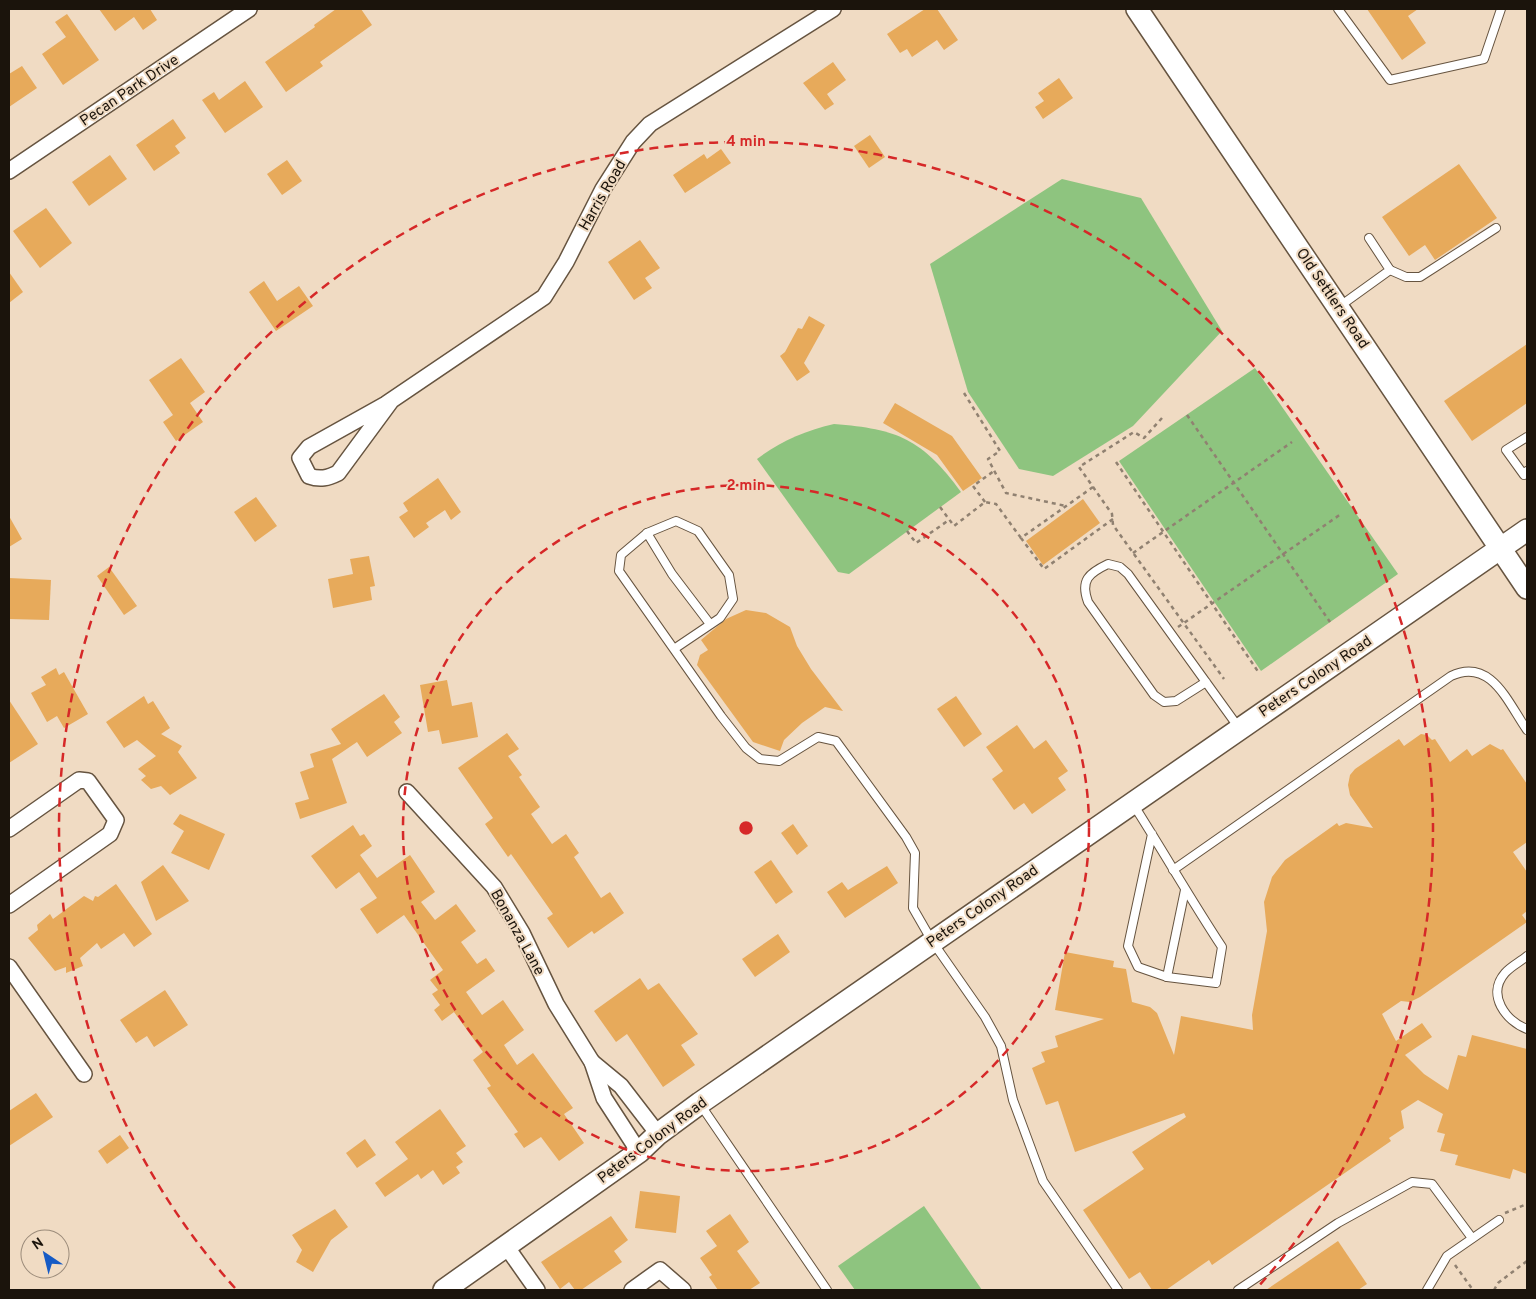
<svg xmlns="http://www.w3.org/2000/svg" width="1536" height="1299" viewBox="0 0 1536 1299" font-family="Overpass,sans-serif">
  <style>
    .green { fill: #8ec47f }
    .building { fill: #e7aa5b }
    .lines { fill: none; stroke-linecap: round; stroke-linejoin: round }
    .lane-casing { stroke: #665440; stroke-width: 10 }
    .street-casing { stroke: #665440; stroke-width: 18 }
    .secondary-casing { stroke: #665440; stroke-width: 24 }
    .path { stroke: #908171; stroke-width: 2.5; stroke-dasharray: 4 4; stroke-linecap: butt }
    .lane { stroke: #fff; stroke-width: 8 }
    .street { stroke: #fff; stroke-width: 15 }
    .secondary { stroke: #fff; stroke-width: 21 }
    .ring { fill: none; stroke: #d62828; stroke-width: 2.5; stroke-dasharray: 9 6 }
    .labels { text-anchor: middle; stroke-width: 4; stroke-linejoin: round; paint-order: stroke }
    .street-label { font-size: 15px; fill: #1b140c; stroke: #f0dbc3 }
    .centre { fill: #d62828; stroke: #f0dbc3; stroke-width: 2.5 }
    .ring-label { font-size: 15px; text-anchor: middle; font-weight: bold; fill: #d62828; stroke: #f0dbc3; stroke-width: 4; stroke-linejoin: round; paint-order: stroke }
  </style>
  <rect width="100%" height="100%" fill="#f0dbc3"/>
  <!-- green -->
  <g class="green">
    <path d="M1062,179L1141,198L1222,331L1133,426L1053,476L1019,469L968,392L930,264Z"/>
    <path d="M1255,368L1398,574L1261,671L1119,461Z"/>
    <path d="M834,424C898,429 922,439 961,492L849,574L838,572L757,459C781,441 804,431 834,424Z"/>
    <path d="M924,1206L982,1290H855L838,1266Z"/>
  </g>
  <!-- building -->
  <g class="building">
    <path d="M99,9H150L157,20L143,30L134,17L115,31Z"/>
    <path d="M336,9H361L372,25L320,62L323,66L286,92L265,62L315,27L314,25Z"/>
    <path d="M925,9H937L958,40L944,50L937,40L912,57L907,49L900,53L887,34Z"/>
    <path d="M1367,9H1418L1408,16L1426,43L1402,60Z"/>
    <path d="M67,14L99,60L63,85L42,54L66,37L55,22Z"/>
    <path d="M833,62L846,80L827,94L834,104L825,110L803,83Z"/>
    <path d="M22,66L37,88L9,107V74Z"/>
    <path d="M1059,78L1073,98L1043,119L1035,107L1044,101L1038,93Z"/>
    <path d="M245,81L263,107L225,133L202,100L214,92L219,100Z"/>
    <path d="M173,119L186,138L175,146L180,153L154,171L136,145Z"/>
    <path d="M870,135L885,157L869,168L854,146Z"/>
    <path d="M721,149L731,163L685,193L673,175L704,154L707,159Z"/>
    <path d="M110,155L127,179L89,206L72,182Z"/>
    <path d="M287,160L302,181L282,195L267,174Z"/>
    <path d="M1459,164L1497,218L1435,260L1425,245L1409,256L1382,217Z"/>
    <path d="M46,208L72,243L40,268L13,231Z"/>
    <path d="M640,240L660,268L645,278L652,288L634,300L608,262Z"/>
    <path d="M9,272L23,292L9,303Z"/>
    <path d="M264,281L277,301L299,286L313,306L276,331L249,292Z"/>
    <path d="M809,316L825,325L804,363L810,372L797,381L780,356L785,352L798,328L802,329Z"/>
    <path d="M1527,344V403L1472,441L1444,401Z"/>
    <path d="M181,358L205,392L190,403L203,422L176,441L163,422L173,415L149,380Z"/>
    <path d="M895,403L952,436L982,478L963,491L937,455L883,423Z"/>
    <path d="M438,478L461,512L451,520L445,510L426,523L429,527L414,538L399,517L408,511L403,503Z"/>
    <path d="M256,497L277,526L255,542L234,512Z"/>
    <path d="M1083,499L1100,523L1043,565L1026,541Z"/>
    <path d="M9,516L22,539L9,547Z"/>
    <path d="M369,556L375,586L370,587L372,600L333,608L328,579L353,574L350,559Z"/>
    <path d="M109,567L137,606L124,615L97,576Z"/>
    <path d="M9,578L51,580L49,620L9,619Z"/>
    <path d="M746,610L766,613L790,627L797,646L811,669L843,711L825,707L802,723L784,740L780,751L753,742L697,665L700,655L708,650L701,640L726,619Z"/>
    <path d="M56,668L59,675L64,672L88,714L64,728L57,716L47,722L31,693L46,685L41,677Z"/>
    <path d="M447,680L452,706L472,702L478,737L442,744L439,730L428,732L420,685Z"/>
    <path d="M384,694L400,717L394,722L402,733L367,757L357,742L332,759L347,803L300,819L295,803L309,799L300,772L314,767L310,754L341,744L331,729Z"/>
    <path d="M144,696L148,704L153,701L170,728L161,734L182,746L178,752L197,778L170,795L161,786L151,789L141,780L146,776L138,769L156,756L137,740L124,748L106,722Z"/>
    <path d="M956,696L982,734L964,747L937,709Z"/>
    <path d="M9,700L38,744L9,763Z"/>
    <path d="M1017,725L1034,749L1046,740L1068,771L1058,778L1066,790L1032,814L1024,803L1014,810L992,779L1003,771L986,747Z"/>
    <path d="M507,733L519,749L508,756L522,775L519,777L540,807L531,814L552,844L566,834L579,853L574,857L601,898L610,892L624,913L594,934L592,931L568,948L547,918L553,914L511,854L508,857L485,824L493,818L458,768Z"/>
    <path d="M1421,734L1427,735L1432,740L1435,739L1450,762L1467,749L1472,756L1490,744L1501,750L1503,749L1527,784V842L1513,852L1527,872V911L1522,915L1527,922L1420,997L1410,1002L1401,1001L1382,1014L1396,1041L1422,1023L1432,1037L1405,1055L1424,1074L1448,1090L1458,1055L1466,1057L1472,1035L1527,1049V1174L1513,1169L1510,1179L1455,1165L1458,1155L1440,1151L1445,1134L1437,1132L1443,1114L1418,1100L1401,1111L1404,1128L1389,1138L1391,1141L1212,1265L1209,1260L1166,1290H1152L1140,1272L1129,1279L1083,1210L1144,1169L1132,1152L1186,1117L1184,1113L1075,1152L1058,1101L1046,1105L1032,1068L1045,1062L1041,1052L1058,1047L1055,1036L1104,1019L1055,1010L1065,952L1114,961L1113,967L1126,969L1132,1002L1150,1007L1157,1013L1174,1055L1181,1016L1253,1030L1252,1015L1267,931L1264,902L1272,877L1285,860L1337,823L1339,826L1346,823L1373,828L1350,795L1348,785L1350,775L1355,769L1399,739L1404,746Z"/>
    <path d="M180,814L225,834L209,870L171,853L184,831L173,824Z"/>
    <path d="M793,824L808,846L797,855L781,833Z"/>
    <path d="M353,825L360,836L364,834L372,846L360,855L377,878L410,855L435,892L421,902L435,920L456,904L476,931L461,942L477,964L486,958L495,971L466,992L482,1015L503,1000L524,1030L504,1045L517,1065L533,1053L573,1108L564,1114L584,1143L559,1161L541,1137L524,1148L514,1134L518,1132L487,1088L491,1086L473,1060L483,1052L454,1012L442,1021L434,1010L440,1005L432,994L438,990L430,980L443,970L404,915L377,934L360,909L377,898L359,872L336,889L311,856Z"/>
    <path d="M771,860L793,892L776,904L754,872Z"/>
    <path d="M163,865L189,901L156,921L141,882Z"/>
    <path d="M887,866L898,883L845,918L827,892L842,882L848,890Z"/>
    <path d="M116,884L152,934L134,947L124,933L101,949L97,943L80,958L83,966L66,973V967L55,971L28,938L38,930L37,925L50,914L53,919L84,896L93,901L95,896L98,897Z"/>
    <path d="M778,934L790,952L755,977L742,959Z"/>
    <path d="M640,978L648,990L659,983L698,1034L681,1045L695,1065L663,1087L627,1034L616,1042L594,1011Z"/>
    <path d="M165,990L188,1025L154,1047L147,1036L136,1043L120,1020Z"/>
    <path d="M36,1093L53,1117L9,1146V1111Z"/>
    <path d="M440,1109L466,1146L456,1153L463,1162L456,1167L460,1173L443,1185L433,1170L421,1179L418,1174L385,1197L375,1183L408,1159L395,1142Z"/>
    <path d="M120,1135L129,1148L107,1164L98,1151Z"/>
    <path d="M365,1139L376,1155L357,1168L346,1153Z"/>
    <path d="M640,1191L680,1196L676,1233L635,1228Z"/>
    <path d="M335,1209L348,1227L331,1240L313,1272L296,1262L302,1250L292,1235Z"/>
    <path d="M730,1214L749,1242L737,1251L760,1283L749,1290H718L709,1277L712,1275L700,1258L717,1246L706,1231Z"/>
    <path d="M611,1216L628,1240L614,1251L622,1262L581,1290H575L569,1282L560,1289L541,1262Z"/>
    <path d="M1338,1241L1367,1284L1358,1290H1266Z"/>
  </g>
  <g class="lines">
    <!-- lane casing -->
    <g class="lane-casing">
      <g id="lane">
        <path d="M1338,9L1390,80L1484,59L1501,9"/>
        <path d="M1390,270L1406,277H1420L1496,228"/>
        <path d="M1340,306L1390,270L1369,238"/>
        <path d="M1527,437L1506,450L1524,475L1527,471"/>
        <path d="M647,533L672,574L710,624"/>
        <path d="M674,649L720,618L733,599L729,575L698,531L676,521L647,533L621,555L619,571L721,716L746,748L760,759L779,761L818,737L836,741L906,837L915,853L913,908L932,941L985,1017L1001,1046L1013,1100L1043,1181L1118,1290"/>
        <path d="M1206,682L1176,701L1164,702L1154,695L1088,602C1080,580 1089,573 1108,564L1120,567L1128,574L1239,728"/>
        <path d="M1133,804C1163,851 1191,900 1222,947L1216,983L1167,977L1138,967L1128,946L1152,834"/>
        <path d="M1173,870L1451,676C1491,657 1508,703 1527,730"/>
        <path d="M1527,956C1520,962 1511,966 1505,973C1486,995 1506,1021 1527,1029"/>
        <path d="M1167,977L1185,890"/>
        <path d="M700,1104L827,1290"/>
        <path d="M1238,1290L1338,1223L1412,1182L1432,1184L1472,1238"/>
        <path d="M1427,1290L1447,1256L1499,1220"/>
      </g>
    </g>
    <!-- street casing -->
    <g class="street-casing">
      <g id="street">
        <path d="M9,171L249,9"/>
        <path d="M391,401L338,473C328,478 320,480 309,476L300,458L309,447L386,404L544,297L566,262L603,189L633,142L650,124L833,9"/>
        <path d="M407,792L494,887L522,933L556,1004L592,1062L604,1098L639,1152"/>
        <path d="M9,829L79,780L88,781L116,820L110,834L9,905"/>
        <path d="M9,967L84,1074"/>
        <path d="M592,1062L621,1086L658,1134"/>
        <path d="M506,1246L537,1290"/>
        <path d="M632,1290L660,1270L683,1290"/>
      </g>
    </g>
    <!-- secondary casing -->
    <g class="secondary-casing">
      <g id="secondary">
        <path d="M1137,9L1527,588"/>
        <path d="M444,1290L639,1152L658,1134L700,1103L1527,530"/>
      </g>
    </g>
    <!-- path -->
    <g class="path">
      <path d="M964,393L1000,451L988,459L1006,493L1066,506"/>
      <path d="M1187,415L1330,622"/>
      <path d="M1162,418L1144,438L1134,432L1079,467L1112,514L1113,525L1224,679"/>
      <path d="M1116,462L1259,673"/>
      <path d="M1093,487L1021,538L1044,569L1113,519"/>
      <path d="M985,502L973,486L994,471"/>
      <path d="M940,507L954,526L985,502L996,504L1021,538"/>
      <path d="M907,531L916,543L949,520"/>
      <path d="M1133,553L1292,442"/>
      <path d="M1178,627L1341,514"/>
      <path d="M1505,1213L1527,1204"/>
      <path d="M1455,1265L1473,1290"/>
      <path d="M1494,1290L1498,1283L1527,1261"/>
    </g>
    <!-- lane -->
    <use href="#lane" class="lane"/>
    <!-- street -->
    <use href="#street" class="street"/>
    <!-- secondary -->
    <use href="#secondary" class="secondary"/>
  </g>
  <!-- distance rings -->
  <g class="ring">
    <circle cx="746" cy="828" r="343"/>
    <path d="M235 1288A687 687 0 1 1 1257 1288"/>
  </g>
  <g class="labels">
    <!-- street labels -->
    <g class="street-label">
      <text transform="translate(129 90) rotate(-34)" y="5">Pecan Park Drive</text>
      <text transform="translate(602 195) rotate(-60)" y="5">Harris Road</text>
      <text transform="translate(1333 298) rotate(56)" y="5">Old Settlers Road</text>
      <text transform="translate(1315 676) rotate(-34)" y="5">Peters Colony Road</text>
      <text transform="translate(982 906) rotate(-35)" y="5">Peters Colony Road</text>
      <text transform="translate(518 932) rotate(61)" y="5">Bonanza Lane</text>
      <text transform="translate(652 1140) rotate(-37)" y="5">Peters Colony Road</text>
    </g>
  </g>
  <circle cx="746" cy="828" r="8" class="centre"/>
  <g class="ring-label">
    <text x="746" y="146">4 min</text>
    <text x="746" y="490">2 min</text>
  </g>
  <!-- border -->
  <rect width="1536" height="1299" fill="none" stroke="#1b140c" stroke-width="20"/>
  <!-- north arrow -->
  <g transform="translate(45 1254) rotate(325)"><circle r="24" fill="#f0dbc3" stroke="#9b8b7a"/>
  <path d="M0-4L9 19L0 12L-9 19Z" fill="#155ac5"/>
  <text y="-8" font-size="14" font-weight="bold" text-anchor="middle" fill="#1b140c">N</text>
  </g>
</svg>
